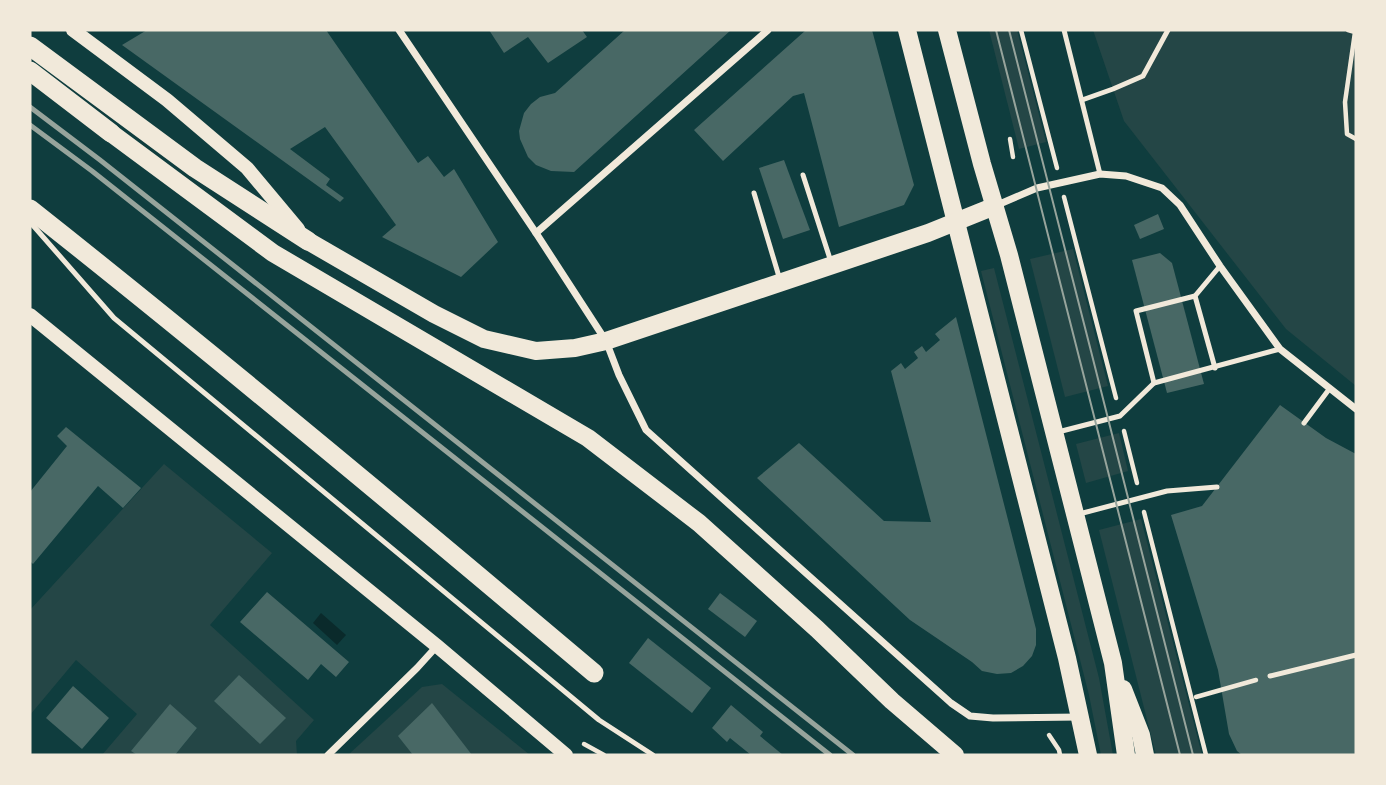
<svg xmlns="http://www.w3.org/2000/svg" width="1386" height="785" viewBox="0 0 1386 785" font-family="'Space Grotesk',sans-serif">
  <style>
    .green { fill: #244646 }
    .water { fill: #0a2a2b }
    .building { fill: #486865 }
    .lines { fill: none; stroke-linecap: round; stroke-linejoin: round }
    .path { stroke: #f1e9da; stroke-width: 4.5 }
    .service { stroke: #f1e9da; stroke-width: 5 }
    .minor { stroke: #f1e9da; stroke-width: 7 }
    .secondary { stroke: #f1e9da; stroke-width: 14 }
    .primary { stroke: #f1e9da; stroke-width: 18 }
    .trunk { stroke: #f1e9da; stroke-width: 19 }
    .tram { stroke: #97a49c; stroke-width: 2 }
    .rail { stroke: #97a49c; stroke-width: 5 }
  </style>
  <rect width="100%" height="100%" fill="#0f3d3e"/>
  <!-- green -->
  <g class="green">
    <path d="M989,30H1017L1046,142L1019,149Z"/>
    <path d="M1093,30H1356V386L1286,329L1124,121Z"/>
    <path d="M1073,249L1108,386L1065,397L1030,259Z"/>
    <path d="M994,268L1099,678L1113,755H1101L1089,695L981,271Z"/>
    <path d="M1119,433L1128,471L1086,483L1076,444Z"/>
    <path d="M164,464L272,553L210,625L314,720L296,741L297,755H175L197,728L170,705L132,751L137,755H102L137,714L76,660L30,715V610Z"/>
    <path d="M1141,519L1202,755H1156L1099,530Z"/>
    <path d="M442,684L530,755H348L422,687Z"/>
  </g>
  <!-- water -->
  <path class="water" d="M321,613L346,635L337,645L313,623Z"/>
  <!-- building -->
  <g class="building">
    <path d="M147,30H326L418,163L428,156L444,177L454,169L498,242L461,277L382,237L396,225L325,127L290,149L330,179L326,185L344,198L340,202L122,45Z"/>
    <path d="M489,30H582L587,37L548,63L528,37L504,53Z"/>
    <path d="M625,30H731L574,172L551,171L536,165L528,157L520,139L519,131L524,113L531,104L540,97L555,93Z"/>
    <path d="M806,30H872L914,185L904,205L839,227L804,93L793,96L723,161L694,130Z"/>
    <path d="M784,160L810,230L783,239L759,168Z"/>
    <path d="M1158,214L1164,229L1140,239L1134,225Z"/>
    <path d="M1160,253L1172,263L1204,384L1167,393L1132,260Z"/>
    <path d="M956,317L1036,629V645L1032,656L1023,666L1011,673L997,674L982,671L972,662L910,620L757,478L799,443L884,521L931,522L891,371L901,363L905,369L918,358L914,352L922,346L926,352L940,340L935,334Z"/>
    <path d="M1280,405L1326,438L1356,454V755H1242L1237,751L1229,734L1218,670L1171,515L1202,506Z"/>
    <path d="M66,427L141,488L123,508L98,486L33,564L30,561V492L67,446L57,436Z"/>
    <path d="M267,592L349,662L336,677L321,664L308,680L240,622Z"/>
    <path d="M720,593L757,621L745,637L708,609Z"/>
    <path d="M648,638L711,688L692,713L629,663Z"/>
    <path d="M239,675L286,718L260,744L214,701Z"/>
    <path d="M73,686L109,718L82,749L46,718Z"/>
    <path d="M432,703L472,755H413L398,736Z"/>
    <path d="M170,704L197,728L175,755H137L131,751Z"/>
    <path d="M731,705L763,732L760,736L783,755H751L730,738L727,742L712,728Z"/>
  </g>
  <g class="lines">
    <!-- path -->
    <g class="path">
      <path d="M1021,30L1057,168"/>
      <path d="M1348,30L1355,32L1345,102L1347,134L1356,139"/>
      <path d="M1010,139L1013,157"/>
      <path d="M1064,197L1116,398"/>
      <path d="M1124,431L1137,483"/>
      <path d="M1144,512L1206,755"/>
      <path d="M1196,697L1256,680"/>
      <path d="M1049,735L1059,750L1060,755"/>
      <path d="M584,744L604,755"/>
    </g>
    <!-- service -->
    <g class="service">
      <path d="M1064,30L1100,174"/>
      <path d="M1082,100L1113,89L1143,76L1168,30"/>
      <path d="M803,175L831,262"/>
      <path d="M754,193L780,280"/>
      <path d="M30,222L114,318L599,720L653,755"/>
      <path d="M1195,296L1215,368"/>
      <path d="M1154,383L1136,311L1195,296L1220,266"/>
      <path d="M1304,423L1330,388"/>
      <path d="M1058,432L1120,416L1154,383L1280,349"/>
      <path d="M1079,514L1167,491L1217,487"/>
      <path d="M1270,676L1356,655"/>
    </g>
    <!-- minor -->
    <g class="minor">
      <path d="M399,30L536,233L606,341L619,375L646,430L951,703L970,716L993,718L1080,717"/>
      <path d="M995,206L1037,188L1100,174L1126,176L1162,188L1180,205L1220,266L1280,349L1356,409"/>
      <path d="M536,233L768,30"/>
      <path d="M328,755L417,668L437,646"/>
    </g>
    <!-- secondary -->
    <g class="secondary">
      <path d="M73,30L167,100L247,168L298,229"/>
      <path d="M30,315L437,646L566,755"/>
    </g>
    <!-- primary -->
    <g class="primary">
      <path d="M907,30L1067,658L1088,755"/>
      <path d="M947,30L982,164L1009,255L1113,663L1126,755"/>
      <path d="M111,133L273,253L588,438L699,523L817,629L892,701L955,755"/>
      <path d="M308,241L434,314L484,339L536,351L575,348L606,341L928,233L995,206"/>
      <path d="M1123,689L1141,735L1145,755"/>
    </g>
    <!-- trunk -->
    <g class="trunk">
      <path d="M30,46L195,168L308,241"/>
      <path d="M30,71L111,133"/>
      <path d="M30,209C221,360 408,516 594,673"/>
    </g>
    <!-- tram -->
    <g class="tram">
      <path d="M996,30L1180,755"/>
      <path d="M1009,30C1072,271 1131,514 1193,755"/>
    </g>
    <!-- rail -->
    <g class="rail">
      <path d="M30,107L100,160L853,755"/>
      <path d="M30,125L92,171L830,755"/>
    </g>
  </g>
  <!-- border -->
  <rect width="1386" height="785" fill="none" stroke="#f1e9da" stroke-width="63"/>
</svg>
